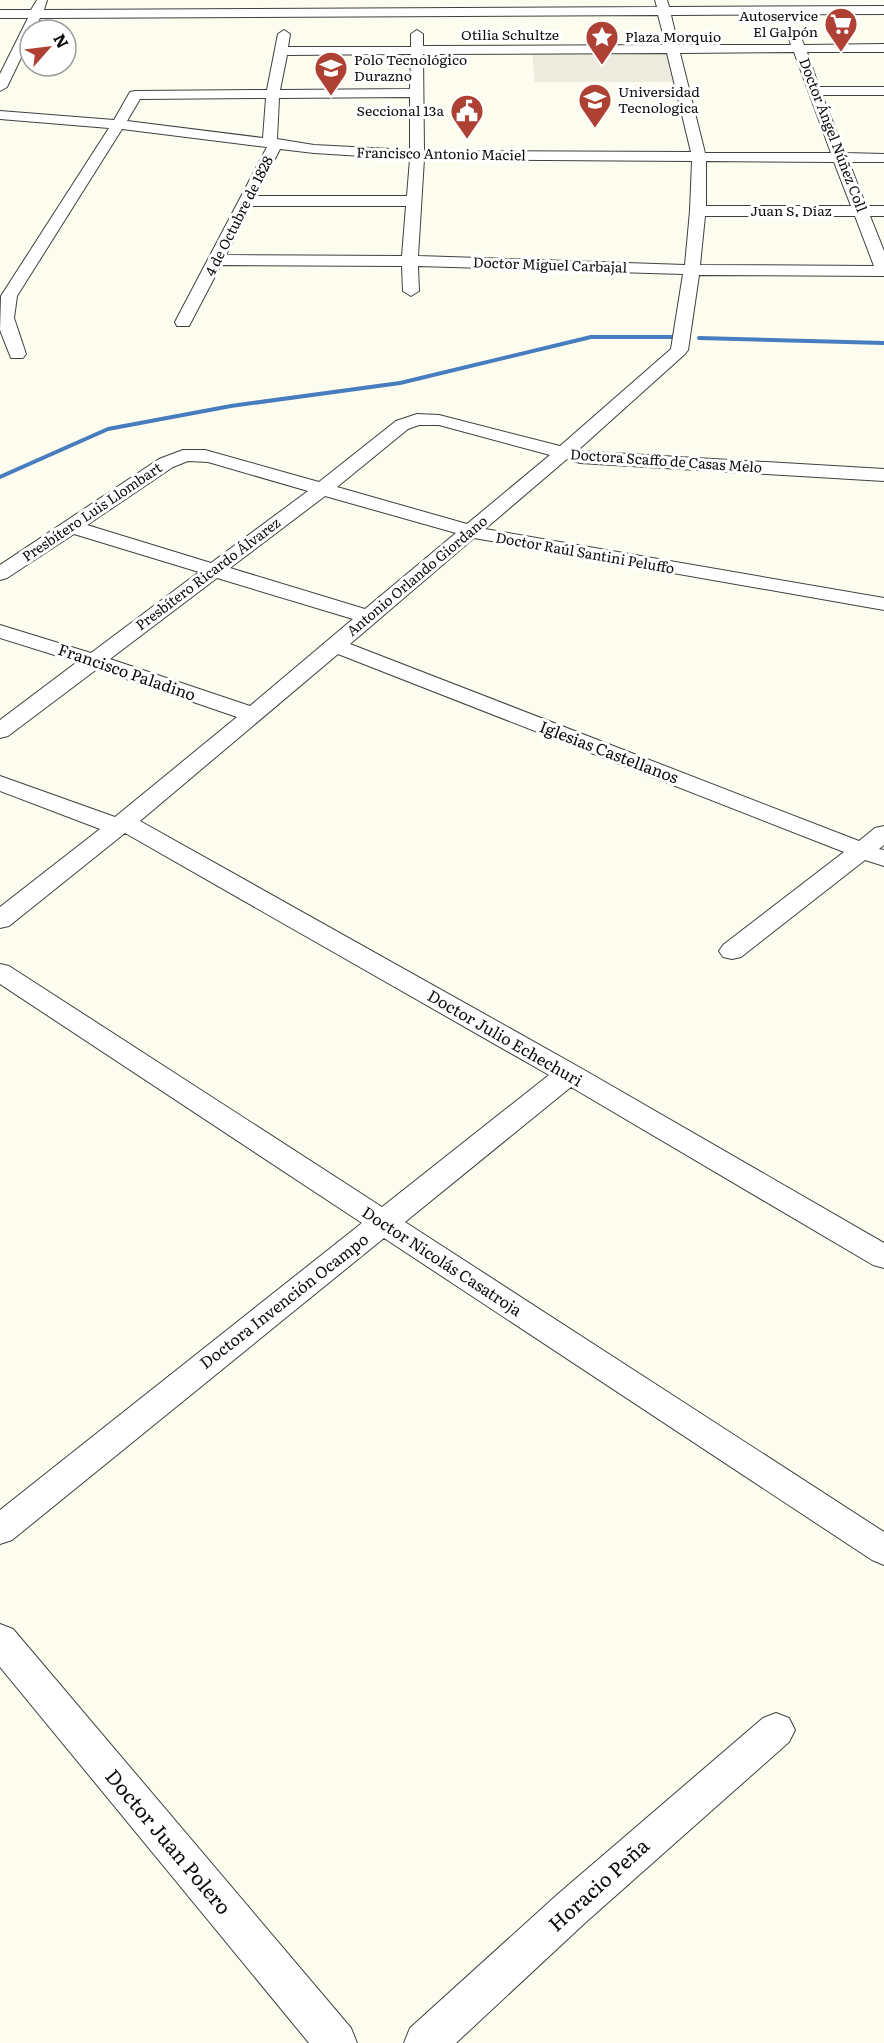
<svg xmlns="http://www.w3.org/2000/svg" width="884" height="2043" viewBox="0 0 884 2043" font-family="Literata,serif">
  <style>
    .plaza { fill: #edebde }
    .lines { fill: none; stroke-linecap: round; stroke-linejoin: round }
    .stream { stroke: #477cbe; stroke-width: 4 }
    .minor-casing { stroke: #404040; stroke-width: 2 }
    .minor { fill: #fff; fill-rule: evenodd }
    .labels { text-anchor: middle; stroke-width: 6; stroke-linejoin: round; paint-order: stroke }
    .far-poi-label { font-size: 14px; fill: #0d0d0d; stroke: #fff; text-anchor: start }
    .far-street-label { font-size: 14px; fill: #0d0d0d; stroke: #fff }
    .street-label { font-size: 16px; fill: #0d0d0d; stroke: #fff }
    .near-street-label { font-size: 20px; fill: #0d0d0d; stroke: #fff }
  </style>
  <rect width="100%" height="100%" fill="#fdfdef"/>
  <!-- plaza -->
  <path class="plaza" d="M532,51H667L675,82H535Z"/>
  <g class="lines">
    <!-- stream -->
    <g class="stream">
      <path d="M699,338L884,343"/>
      <path d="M0,477L108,429L231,406L400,383L591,337H676"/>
    </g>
    <!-- minor casing -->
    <g class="minor-casing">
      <g id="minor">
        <path d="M37,0H47L44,10L657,7L655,0H667L669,7L884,6V14L671,15L678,45H791L787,32L793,28L799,32L804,45L884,44V52H807L819,87H884V95H822L845,153L884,154V162H849L866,206H884V216H870L884,251V276L699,275L688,350L685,354L577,451L884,469V481L580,463L567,459L485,529L884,598V610L474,538L350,644L859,841L875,828L884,826V845L879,849L884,850V866L865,860L741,957L732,959L723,957L719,951L723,945L844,852L338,654L140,821L579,1067L884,1243V1268L873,1265L571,1087L405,1222L884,1532V1565L872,1560L384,1238L12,1540L0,1544V1510L362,1223L0,984V964L9,966L382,1207L549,1075L125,833L9,926L0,928V907L100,829L0,791V776L115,817L237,717L97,669L8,736L0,738V720L77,662L0,638V625L91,653L199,572L74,534L7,578L0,580V565L159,459L183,450H205L319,482L396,421L417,414L439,415L560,446L671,349L683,274L418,266L419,291L411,296L403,291L402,266L221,265L189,326H177L175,322L267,147L122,129L17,296L14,318L26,354L23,358H11L0,330L1,296L109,128L0,119V111L114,120L130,92L135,91L267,90L278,34L284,30L290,34L288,47H411V34L417,30L423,34V46L666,45L658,15L40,18L34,30H30V39L7,87L0,91V74L28,18H0V10H31ZM794,52L831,153H705L680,53ZM667,53L691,152L424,151L423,54ZM411,54L410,89L280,90L287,55ZM410,97V150L314,145L277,139L279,98ZM266,98L263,138L127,121L140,99ZM280,149L314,153L410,159L407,196H256ZM424,159L692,161L690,211L685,265L418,256ZM706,161L834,162L851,206H706ZM251,206H406L402,256L226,255ZM705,216H855L874,266L700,265ZM419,425H439L550,455L467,524L337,487L408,429ZM188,461L208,462L308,491L211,563L87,525L173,467ZM325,496L456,533L365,609L230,568ZM217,578L353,619L250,706L110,659Z"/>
        <path d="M0,1624L13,1629L351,2028L357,2043H309L0,1667Z"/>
        <path d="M776,1713L789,1718L795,1730L789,1742L586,1922L456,2043H404L410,2028L558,1894L763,1718Z"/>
      </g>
    </g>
    <!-- minor -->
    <use href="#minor" class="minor"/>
  </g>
  <!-- icons -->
  <defs>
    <g id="supermarket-pin" transform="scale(1.725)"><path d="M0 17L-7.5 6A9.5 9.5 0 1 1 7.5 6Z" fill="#ae4134" stroke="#fff"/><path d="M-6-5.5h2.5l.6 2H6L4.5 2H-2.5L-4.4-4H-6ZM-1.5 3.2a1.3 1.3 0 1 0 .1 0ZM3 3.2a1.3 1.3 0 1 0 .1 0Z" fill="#fff"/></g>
    <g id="sight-pin" transform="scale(1.725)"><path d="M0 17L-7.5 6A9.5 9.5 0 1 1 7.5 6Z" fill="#ae4134" stroke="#fff"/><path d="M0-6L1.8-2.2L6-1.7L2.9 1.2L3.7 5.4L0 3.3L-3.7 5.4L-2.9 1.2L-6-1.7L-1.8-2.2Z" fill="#fff"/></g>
    <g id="school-pin" transform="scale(1.725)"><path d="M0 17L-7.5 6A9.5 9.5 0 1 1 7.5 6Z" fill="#ae4134" stroke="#fff"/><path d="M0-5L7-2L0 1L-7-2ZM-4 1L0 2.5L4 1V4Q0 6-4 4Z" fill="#fff"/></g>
    <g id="university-pin" transform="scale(1.725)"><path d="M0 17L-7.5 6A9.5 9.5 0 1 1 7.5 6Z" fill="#ae4134" stroke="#fff"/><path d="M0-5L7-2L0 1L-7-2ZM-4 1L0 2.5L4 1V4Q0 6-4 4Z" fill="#fff"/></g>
    <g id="civic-pin" transform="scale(1.725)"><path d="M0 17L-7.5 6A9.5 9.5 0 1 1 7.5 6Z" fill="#ae4134" stroke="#fff"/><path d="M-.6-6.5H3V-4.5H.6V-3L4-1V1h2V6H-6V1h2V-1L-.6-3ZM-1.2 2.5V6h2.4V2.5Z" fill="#fff"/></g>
  </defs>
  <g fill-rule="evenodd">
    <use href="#supermarket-pin" x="841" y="24"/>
    <use href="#sight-pin" x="602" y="37"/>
    <use href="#school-pin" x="331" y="68"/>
    <use href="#university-pin" x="595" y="100"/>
    <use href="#civic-pin" x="467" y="111"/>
  </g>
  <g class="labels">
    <!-- far-poi labels -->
    <g class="far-poi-label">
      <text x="818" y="21" text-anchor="end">Autoservice<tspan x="818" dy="16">El Galpón</tspan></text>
      <text x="625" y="42">Plaza Morquio</text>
      <text x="354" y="65">Polo Tecnológico<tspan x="354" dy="16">Durazno</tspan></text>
      <text x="618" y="97">Universidad<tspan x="618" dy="16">Tecnologica</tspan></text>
      <text x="444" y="116" text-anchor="end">Seccional 13a</text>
    </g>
    <!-- far-street labels -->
    <g class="far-street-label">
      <text x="510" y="40">Otilia Schultze</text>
      <text transform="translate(833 135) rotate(69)" y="5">Doctor Ángel Núñez Coll</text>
      <text transform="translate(441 154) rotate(1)" y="5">Francisco Antonio Maciel</text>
      <text x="791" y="216">Juan S. Díaz</text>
      <text transform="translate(239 216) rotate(-63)" y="5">4 de Octubre de 1828</text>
      <text transform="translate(550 265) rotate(2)" y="5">Doctor Miguel Carbajal</text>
      <text transform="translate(666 461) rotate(4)" y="5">Doctora Scaffo de Casas Melo</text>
      <text transform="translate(92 512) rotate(-34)" y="5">Presbítero Luis Llombart</text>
      <text transform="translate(585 553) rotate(10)" y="5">Doctor Raúl Santini Peluffo</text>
      <text transform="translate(208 574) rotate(-37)" y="5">Presbítero Ricardo Álvarez</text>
      <text transform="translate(417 576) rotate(-40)" y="5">Antonio Orlando Giordano</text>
    </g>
    <!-- street labels -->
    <g class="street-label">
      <text transform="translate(127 672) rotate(19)" y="6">Francisco Paladino</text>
      <text transform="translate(609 752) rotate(21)" y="6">Iglesias Castellanos</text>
      <text transform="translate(505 1038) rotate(30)" y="6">Doctor Julio Echechuri</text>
      <text transform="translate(442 1261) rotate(33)" y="6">Doctor Nicolás Casatroja</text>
      <text transform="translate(284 1301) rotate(-38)" y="6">Doctora Invención Ocampo</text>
    </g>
    <!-- near-street labels -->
    <g class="near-street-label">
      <text transform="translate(168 1842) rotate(50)" y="7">Doctor Juan Polero</text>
      <text transform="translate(599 1885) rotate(-42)" y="7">Horacio Peña</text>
    </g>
  </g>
  <!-- north arrow -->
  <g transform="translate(48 48) rotate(62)"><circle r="28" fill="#ffffff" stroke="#9e9e9e" stroke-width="1.5"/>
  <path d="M0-4.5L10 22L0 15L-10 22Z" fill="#ae4134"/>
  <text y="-9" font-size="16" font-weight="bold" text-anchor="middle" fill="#0d0d0d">N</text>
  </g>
</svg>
